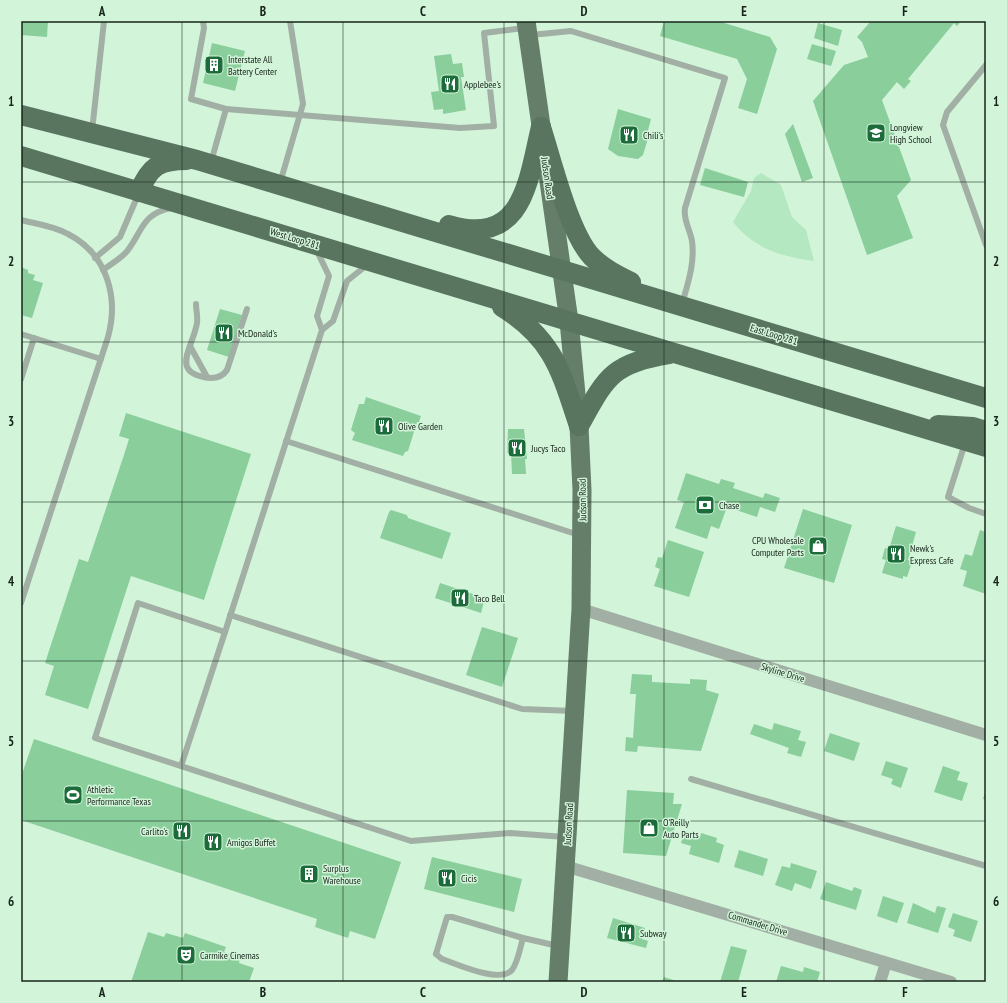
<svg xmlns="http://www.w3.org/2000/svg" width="1007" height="1003" viewBox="0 0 1007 1003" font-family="'PT Sans Narrow',sans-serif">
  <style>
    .green { fill: #b4e8c1 }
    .building { fill: #89ce9b }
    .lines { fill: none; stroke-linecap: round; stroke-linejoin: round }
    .service { stroke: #a1afa4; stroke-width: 6 }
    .minor { stroke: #a1afa4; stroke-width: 12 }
    .primary { stroke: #647e6a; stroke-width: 19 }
    .trunk { stroke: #597560; stroke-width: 20 }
    .grid { fill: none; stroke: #17241a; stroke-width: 1; stroke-opacity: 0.55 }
    .labels { text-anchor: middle; stroke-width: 3; stroke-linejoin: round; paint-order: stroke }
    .poi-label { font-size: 10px; fill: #17241a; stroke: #d2f4d9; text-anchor: start }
    .street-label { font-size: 10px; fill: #17241a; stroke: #d2f4d9 }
    .neatline { fill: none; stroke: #17241a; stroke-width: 1.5 }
    .grid-label { font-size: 13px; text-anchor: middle; font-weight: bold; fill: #17241a }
  </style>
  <rect width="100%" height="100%" fill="#d2f4d9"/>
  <!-- green -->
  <path class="green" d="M761,173L781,185L792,217L806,230L814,261C782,257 753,248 733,222L751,191L754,178Z"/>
  <!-- building -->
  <g class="building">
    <path d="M21,21H48L47,37L21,35Z"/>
    <path d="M664,21H718L770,37L777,49L757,114L738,108L747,79L737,59L660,36Z"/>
    <path d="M871,21H961L957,26L954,23L908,79L911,81L904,89L897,82L882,100L911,180L897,196L913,238L867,255L813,101L844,65L868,57L862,42L857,37Z"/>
    <path d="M818,23L842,30L838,46L814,38Z"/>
    <path d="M212,43L245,51L235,91L203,83Z"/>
    <path d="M812,44L836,51L831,66L807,59Z"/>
    <path d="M451,54L453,64L462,63L464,77H461L466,110L443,114V109L434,110L431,92L439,91L434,56Z"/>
    <path d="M618,109L651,119L647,134L649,135L643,155L638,159L618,156L608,149Z"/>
    <path d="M793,124L813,178L802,182L785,134Z"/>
    <path d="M705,168L748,182L744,197L700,185Z"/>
    <path d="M21,267L28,270V273L35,275L33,280L43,283L32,318L21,315Z"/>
    <path d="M220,309L242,315L229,357L207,350Z"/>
    <path d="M366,397L421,416L419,422H417L408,451L405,452L403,456L352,440L355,433L351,430L359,404H364Z"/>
    <path d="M126,413L251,454L204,600L131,576L88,709L45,695L54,666L45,663L79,559L88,562L124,455L129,439L119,436Z"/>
    <path d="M508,429H524L527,459H525L526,474H512L511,453H507Z"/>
    <path d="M686,473L719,484L721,479L735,483L733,488L763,498L765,493L780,498L775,512L760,507L757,517L727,507L719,529L711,526L707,539L675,528L684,502L677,500Z"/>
    <path d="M803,509L852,525L834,583L784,568Z"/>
    <path d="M391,510L407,515L408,518L451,533L442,559L380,538L389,512Z"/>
    <path d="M896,526L916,532L908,560L912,562L907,577L903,576V579L882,573L886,560L882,559L885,548L889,549Z"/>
    <path d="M980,530L986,532V594L963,586L967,571L960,569L965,554L972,556Z"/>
    <path d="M668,540L704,552L689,597L654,586L660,569L655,567L658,557L662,558Z"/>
    <path d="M440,583L485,598L481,613L435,598Z"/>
    <path d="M482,627L518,638L502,687L466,675Z"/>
    <path d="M632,674L652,675V682L690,684V679L707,680L706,690L719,694L701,751L638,746L637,752L625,751L626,737L633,738L636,694H630Z"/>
    <path d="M774,723L801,731L798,740L806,742L801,757L787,753L789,748L750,734L754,724L772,730Z"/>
    <path d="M830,733L860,743L854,761L824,751Z"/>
    <path d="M34,739L401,862L375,939L350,931L348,938L315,927L317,919L21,820V777Z"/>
    <path d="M886,761L908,768L901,788L891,784L893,779L881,775Z"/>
    <path d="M943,766L960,772L957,780L968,783L962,801L934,792Z"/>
    <path d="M627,790L674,793L673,804H682L666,856L623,853Z"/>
    <path d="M986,790V800L983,799Z"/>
    <path d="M684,833L700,838L701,833L717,838L716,842L724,845L719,863L689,854L691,846L681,843Z"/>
    <path d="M739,850L768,859L763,876L734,867Z"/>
    <path d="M432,857L522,879L514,912L424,889Z"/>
    <path d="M791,863L817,871L811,889L795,883L792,891L775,885L782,866L790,868Z"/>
    <path d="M826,882L852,891L854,887L862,890L856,910L820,899Z"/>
    <path d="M883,896L904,903L897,923L877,916Z"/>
    <path d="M913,903L935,913L937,906L946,908L938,933L907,923Z"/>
    <path d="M953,913L978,921L971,942L953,936L955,930L948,927Z"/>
    <path d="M613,918L645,928L642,939L648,941L646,948L607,938Z"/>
    <path d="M148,932L164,937L166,933L183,938L185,933L226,947L224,952L240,958L239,963L254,968L249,982H131Z"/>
    <path d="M731,946L747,950L738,982H720Z"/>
    <path d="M781,966L803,972L804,967L820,972L817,982H776Z"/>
    <path d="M664,977L679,982H662Z"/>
  </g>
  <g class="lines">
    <!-- service -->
    <g class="service">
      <path d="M203,21L204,28L191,99L226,109"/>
      <path d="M531,35L571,31L725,78L685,208C683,220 690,229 692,241C695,263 688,283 682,304"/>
      <path d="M986,65L947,112L943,125L986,245"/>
      <path d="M92,131L104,21"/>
      <path d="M211,162L226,109L460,128L494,126L484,33L524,28"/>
      <path d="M280,183L303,104L290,21"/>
      <path d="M21,220C37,224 54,226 68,234C107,254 119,297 108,337L21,603"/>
      <path d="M317,251L329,276L317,316L322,330L333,321L347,281L367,265"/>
      <path d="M95,258L120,237L138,195"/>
      <path d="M103,270C111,264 122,258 128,250C143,230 142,214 171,208"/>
      <path d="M196,304C196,310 198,317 197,323C193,348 168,374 211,378C218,378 223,376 227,370L247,309"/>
      <path d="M322,330L225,632L138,603L95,738L411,841L510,833L565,837"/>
      <path d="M21,334L101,359"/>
      <path d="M190,346L207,377"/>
      <path d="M21,379L34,338"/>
      <path d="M286,441L579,535"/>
      <path d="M965,443L948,497L969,508L986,514"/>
      <path d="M230,615L522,709L573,711"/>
      <path d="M181,766L225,632"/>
      <path d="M691,779L986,866"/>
      <path d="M436,954L447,917H452L523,938L558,946"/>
      <path d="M436,954L442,959C457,964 500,984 512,970C518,962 520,948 523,938"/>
    </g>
    <!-- minor -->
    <g class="minor">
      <path d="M581,609L986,735"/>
      <path d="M565,866L951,982"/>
      <path d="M880,982L886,963"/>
    </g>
    <!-- primary -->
    <path class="primary" d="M526,21L569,321L579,426L582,490L581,609L558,982"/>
    <!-- trunk -->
    <g class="trunk">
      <path d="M21,115L197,160L986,398"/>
      <path d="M541,127C552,161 569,233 592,257C603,268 617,275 631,282"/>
      <path d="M21,156L986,447"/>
      <path d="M139,192C150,166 159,160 187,160"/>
      <path d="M449,225C524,247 528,180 541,127"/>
      <path d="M502,307C554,339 561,372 579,426"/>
      <path d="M938,425L973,427L986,431"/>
      <path d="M579,426C607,376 611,364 670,354"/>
    </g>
  </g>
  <!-- grid -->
  <path class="grid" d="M182,21V982M343,21V982M504,21V982M664,21V982M824,21V982M21,182H986M21,342H986M21,502H986M21,661H986M21,821H986"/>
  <!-- icons -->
  <defs>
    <g id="building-square" transform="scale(1)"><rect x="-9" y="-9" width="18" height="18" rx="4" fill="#1c6b3a" stroke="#d2f4d9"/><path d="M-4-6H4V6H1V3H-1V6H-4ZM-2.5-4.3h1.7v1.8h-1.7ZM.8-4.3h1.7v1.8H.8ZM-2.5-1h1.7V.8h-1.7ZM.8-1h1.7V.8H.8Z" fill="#fff"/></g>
    <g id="restaurant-square" transform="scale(1)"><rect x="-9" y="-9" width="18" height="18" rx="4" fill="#1c6b3a" stroke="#d2f4d9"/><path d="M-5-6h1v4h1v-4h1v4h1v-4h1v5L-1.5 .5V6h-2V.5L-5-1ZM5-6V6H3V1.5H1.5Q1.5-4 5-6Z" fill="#fff"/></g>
    <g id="school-square" transform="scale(1)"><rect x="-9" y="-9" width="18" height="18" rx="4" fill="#1c6b3a" stroke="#d2f4d9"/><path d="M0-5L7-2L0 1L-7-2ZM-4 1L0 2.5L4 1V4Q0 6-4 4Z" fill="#fff"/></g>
    <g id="bank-square" transform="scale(1)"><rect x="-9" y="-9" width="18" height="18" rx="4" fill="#1c6b3a" stroke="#d2f4d9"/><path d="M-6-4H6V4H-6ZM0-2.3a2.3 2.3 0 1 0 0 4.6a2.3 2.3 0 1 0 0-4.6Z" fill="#fff"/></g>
    <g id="shop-square" transform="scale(1)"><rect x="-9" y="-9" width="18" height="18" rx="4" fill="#1c6b3a" stroke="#d2f4d9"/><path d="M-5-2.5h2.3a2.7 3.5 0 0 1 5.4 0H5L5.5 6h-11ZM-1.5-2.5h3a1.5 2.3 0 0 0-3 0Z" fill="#fff"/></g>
    <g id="stadium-square" transform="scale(1)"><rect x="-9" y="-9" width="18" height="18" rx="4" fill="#1c6b3a" stroke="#d2f4d9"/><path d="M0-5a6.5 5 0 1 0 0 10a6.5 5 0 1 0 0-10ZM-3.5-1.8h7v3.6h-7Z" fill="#fff"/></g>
    <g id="theatre-square" transform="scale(1)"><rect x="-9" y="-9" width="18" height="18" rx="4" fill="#1c6b3a" stroke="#d2f4d9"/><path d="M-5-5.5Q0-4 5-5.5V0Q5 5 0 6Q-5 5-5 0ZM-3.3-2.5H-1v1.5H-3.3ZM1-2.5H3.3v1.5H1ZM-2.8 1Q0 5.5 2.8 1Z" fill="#fff"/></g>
  </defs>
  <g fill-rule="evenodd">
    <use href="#building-square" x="214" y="65"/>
    <use href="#restaurant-square" x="450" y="84"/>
    <use href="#school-square" x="876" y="133"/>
    <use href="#restaurant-square" x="629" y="135"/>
    <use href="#restaurant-square" x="224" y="333"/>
    <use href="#restaurant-square" x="384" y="426"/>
    <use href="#restaurant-square" x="517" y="448"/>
    <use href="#bank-square" x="705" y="505"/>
    <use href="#shop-square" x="818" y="546"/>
    <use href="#restaurant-square" x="896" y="554"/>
    <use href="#restaurant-square" x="460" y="598"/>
    <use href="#stadium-square" x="73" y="795"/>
    <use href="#shop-square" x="649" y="828"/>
    <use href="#restaurant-square" x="182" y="831"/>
    <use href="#restaurant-square" x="213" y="842"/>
    <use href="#building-square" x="309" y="874"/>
    <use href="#restaurant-square" x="447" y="878"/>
    <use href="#restaurant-square" x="626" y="933"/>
    <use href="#theatre-square" x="186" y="955"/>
  </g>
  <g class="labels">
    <!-- poi labels -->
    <g class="poi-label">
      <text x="228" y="63">Interstate All<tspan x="228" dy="12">Battery Center</tspan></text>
      <text x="464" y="88">Applebee's</text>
      <text x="890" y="131">Longview<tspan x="890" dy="12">High School</tspan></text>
      <text x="643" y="139">Chili's</text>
      <text x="238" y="337">McDonald's</text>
      <text x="398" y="430">Olive Garden</text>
      <text x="531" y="452">Jucys Taco</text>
      <text x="719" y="509">Chase</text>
      <text x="804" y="544" text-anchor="end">CPU Wholesale<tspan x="804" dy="12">Computer Parts</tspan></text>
      <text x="910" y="552">Newk's<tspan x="910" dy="12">Express Cafe</tspan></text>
      <text x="474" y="602">Taco Bell</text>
      <text x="87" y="793">Athletic<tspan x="87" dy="12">Performance Texas</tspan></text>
      <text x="663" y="826">O'Reilly<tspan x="663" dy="12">Auto Parts</tspan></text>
      <text x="168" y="835" text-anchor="end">Carlito's</text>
      <text x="227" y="846">Amigos Buffet</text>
      <text x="323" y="872">Surplus<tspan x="323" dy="12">Warehouse</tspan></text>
      <text x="461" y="882">Cicis</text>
      <text x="640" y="937">Subway</text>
      <text x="200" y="959">Carmike Cinemas</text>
    </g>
    <!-- street labels -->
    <g class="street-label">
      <text transform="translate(548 178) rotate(82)" y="4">Judson Road</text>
      <text transform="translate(295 238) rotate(17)" y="4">West Loop 281</text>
      <text transform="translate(774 334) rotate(17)" y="4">East Loop 281</text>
      <text transform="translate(582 500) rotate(-91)" y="4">Judson Road</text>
      <text transform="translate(783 672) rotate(17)" y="4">Skyline Drive</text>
      <text transform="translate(568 824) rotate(-87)" y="4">Judson Road</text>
      <text transform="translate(758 923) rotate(17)" y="4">Commander Drive</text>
    </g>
  </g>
  <!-- border -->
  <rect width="1007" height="1003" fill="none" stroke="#d2f4d9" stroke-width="44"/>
  <rect x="22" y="22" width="963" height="959" class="neatline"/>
  <g class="grid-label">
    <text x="102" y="16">A</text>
    <text x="263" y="16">B</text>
    <text x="423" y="16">C</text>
    <text x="584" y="16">D</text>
    <text x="744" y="16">E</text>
    <text x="905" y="16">F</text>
    <text x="11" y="106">1</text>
    <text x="996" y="106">1</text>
    <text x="11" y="266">2</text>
    <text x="996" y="266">2</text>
    <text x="11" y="426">3</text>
    <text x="996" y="426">3</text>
    <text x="11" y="586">4</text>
    <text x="996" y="586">4</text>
    <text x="11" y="746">5</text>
    <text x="996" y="746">5</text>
    <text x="11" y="906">6</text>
    <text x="996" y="906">6</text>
    <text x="102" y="997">A</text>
    <text x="263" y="997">B</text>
    <text x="423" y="997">C</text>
    <text x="584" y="997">D</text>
    <text x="744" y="997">E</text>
    <text x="905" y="997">F</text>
  </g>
</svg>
